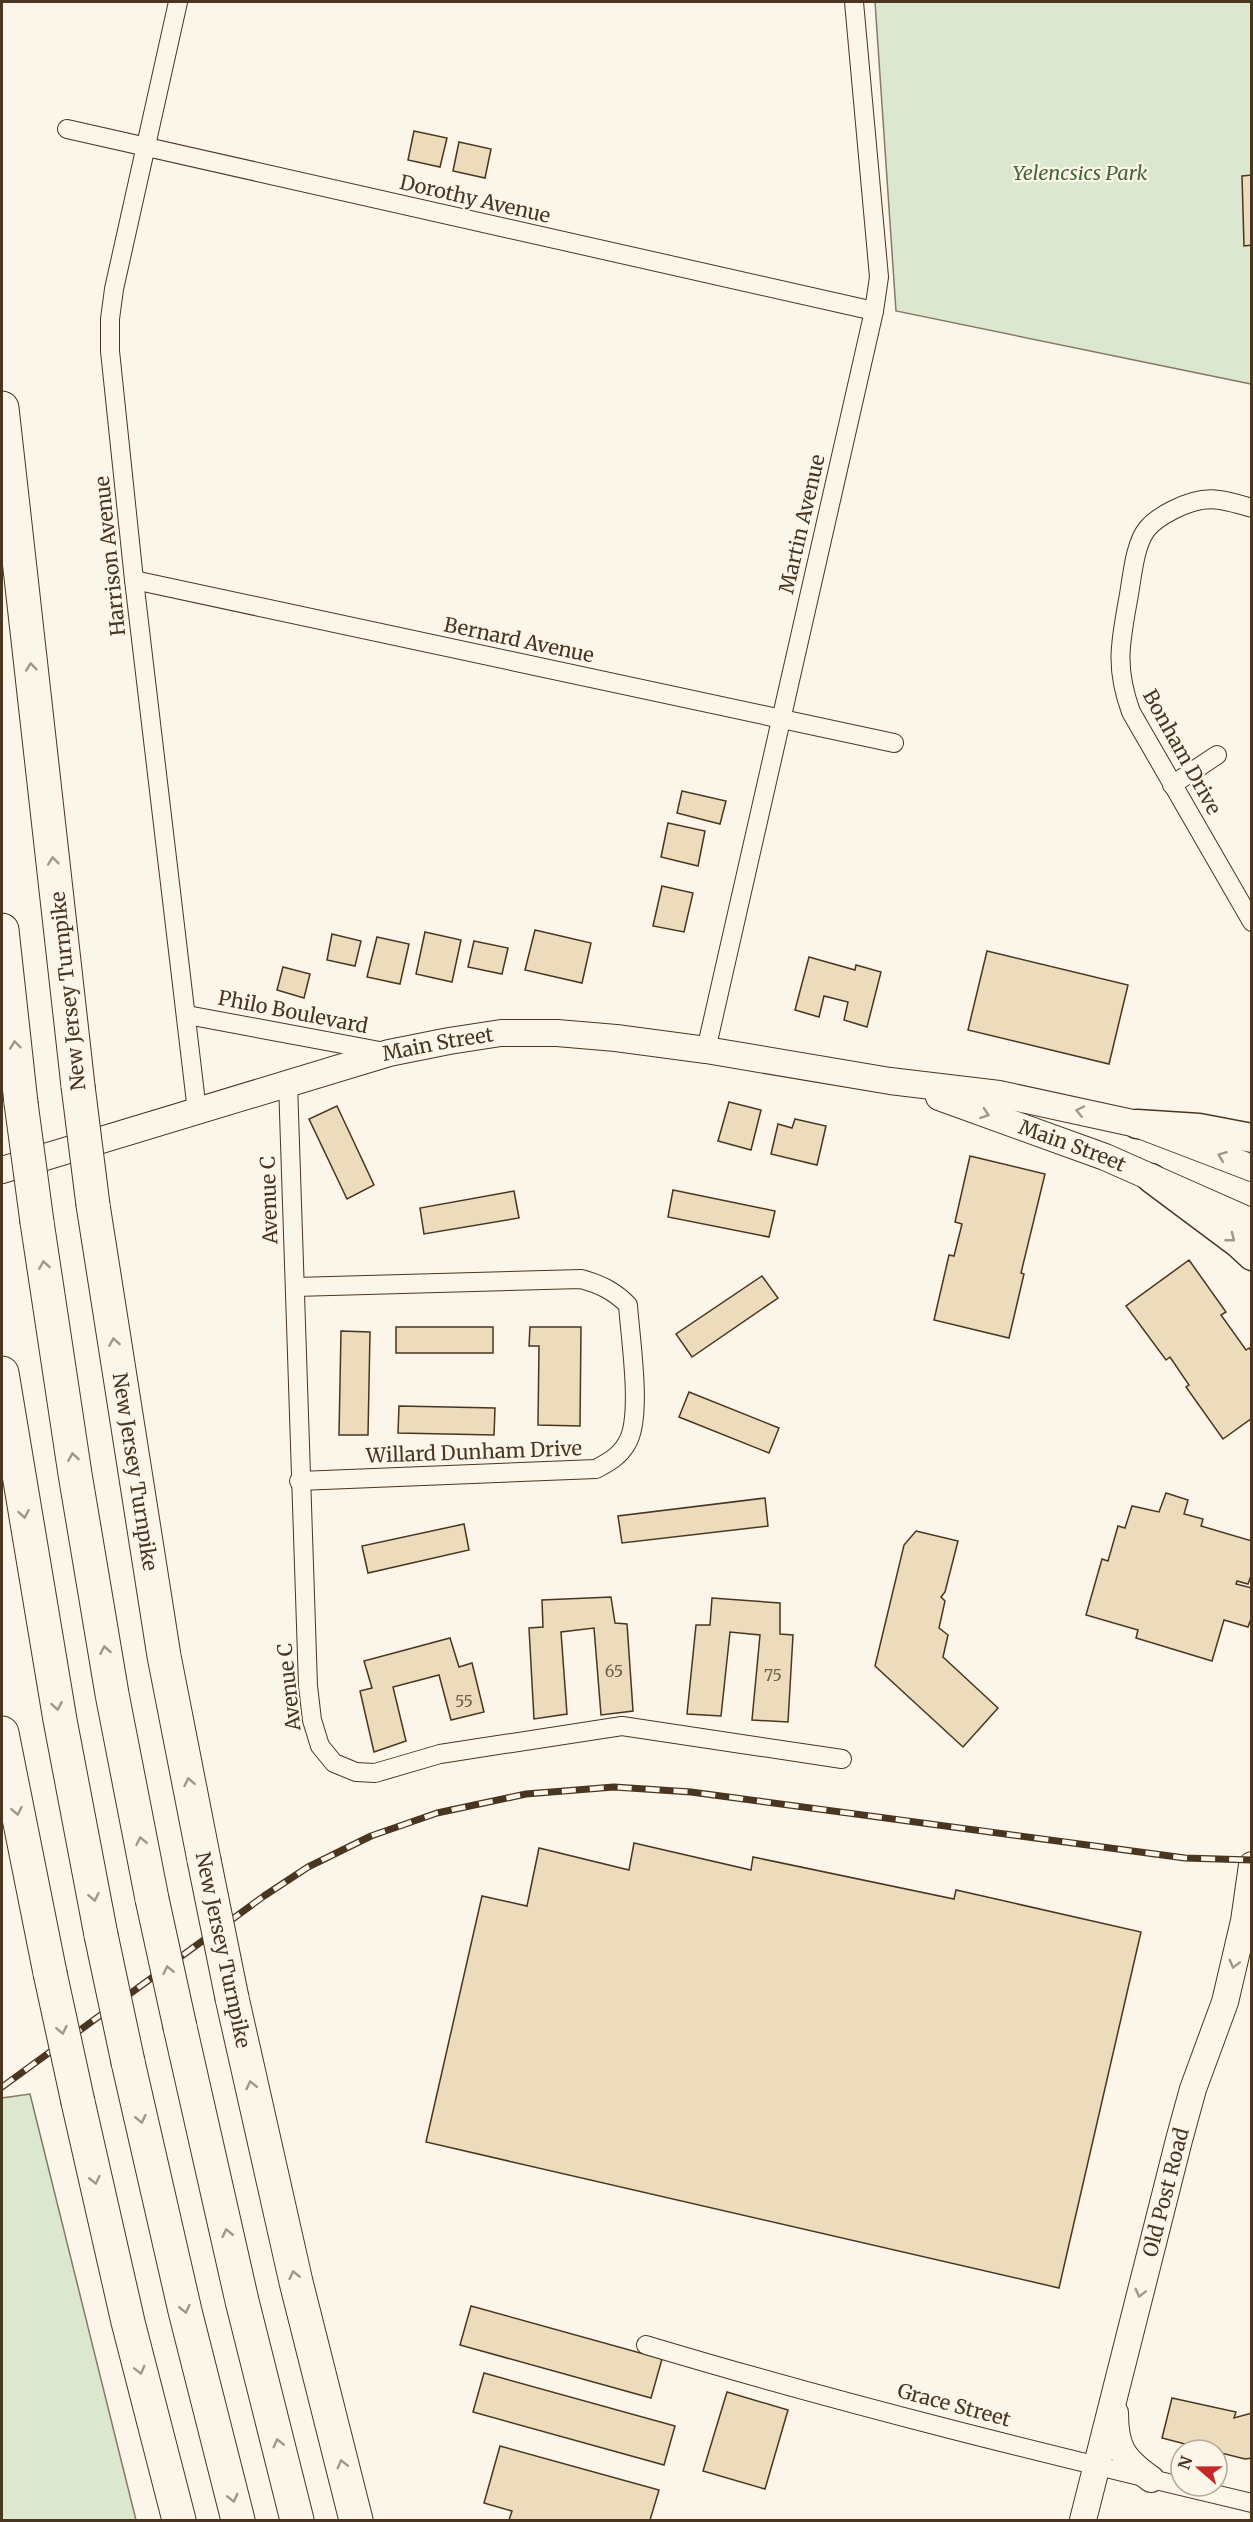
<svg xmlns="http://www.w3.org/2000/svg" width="1253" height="2522" viewBox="0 0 1253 2522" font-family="Merriweather,serif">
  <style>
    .green { fill: #dce7d0; stroke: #887966; stroke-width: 1.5 }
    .building { fill: #ecdcbc; stroke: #4a3520; stroke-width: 1.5 }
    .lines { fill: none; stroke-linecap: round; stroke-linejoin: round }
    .street-casing { stroke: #4a3520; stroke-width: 20 }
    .secondary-casing { stroke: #4a3520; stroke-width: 28 }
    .primary-casing { stroke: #4a3520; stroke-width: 31 }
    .highway-casing { stroke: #4a3520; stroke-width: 35 }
    .street { stroke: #fbf6e9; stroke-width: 18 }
    .secondary { stroke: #fbf6e9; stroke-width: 26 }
    .primary { stroke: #fbf6e9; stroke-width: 28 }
    .highway { stroke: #fbf6e9; stroke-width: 33 }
    .rail-casing { stroke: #4a3520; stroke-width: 7 }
    .rail { stroke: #fbf6e9; stroke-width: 4.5; stroke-dasharray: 14; stroke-linecap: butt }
    .highway-bridge-casing { stroke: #4a3520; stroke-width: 35; stroke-linecap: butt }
    .highway-bridge { stroke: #fbf6e9; stroke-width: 33 }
    .oneway { stroke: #a29684 }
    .labels { text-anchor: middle; stroke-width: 4.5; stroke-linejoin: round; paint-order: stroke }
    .number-label { font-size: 16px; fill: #725f47 }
    .park-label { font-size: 20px; font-style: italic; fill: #436837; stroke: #fbf6e9 }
    .street-label { font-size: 20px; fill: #4a3520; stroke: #fbf6e9 }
  </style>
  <rect width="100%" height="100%" fill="#fbf6e9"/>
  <!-- green -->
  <g class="green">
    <path d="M875,2H1251V384L896,311Z"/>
    <path d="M30,2094L136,2520H2V2098Z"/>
  </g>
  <!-- building -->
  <g class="building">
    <path d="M414,131L447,138L440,167L408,160Z"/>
    <path d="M459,142L491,149L485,178L453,171Z"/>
    <path d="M1252,175V245L1244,246L1242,176Z"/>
    <path d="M682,791L726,801L720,824L677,813Z"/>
    <path d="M668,823L705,831L698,866L661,857Z"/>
    <path d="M662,886L693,893L684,932L653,926Z"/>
    <path d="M535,930L591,943L582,983L525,970Z"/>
    <path d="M425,932L461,940L452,982L416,974Z"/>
    <path d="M332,934L361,941L355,966L327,960Z"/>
    <path d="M377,937L409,944L400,984L367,977Z"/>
    <path d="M474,941L508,948L502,974L468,967Z"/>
    <path d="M987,951L1128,985L1109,1064L968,1030Z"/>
    <path d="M809,957L855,970L856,965L881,972L867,1027L844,1020L848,1002L824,996L819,1017L795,1010Z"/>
    <path d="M283,967L310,974L304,998L277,990Z"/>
    <path d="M729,1102L761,1110L751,1150L718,1141Z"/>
    <path d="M337,1106L374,1185L347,1199L309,1119Z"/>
    <path d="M795,1119L826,1126L817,1165L771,1154L778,1124L792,1128Z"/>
    <path d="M970,1156L1045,1174L1021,1273L1024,1274L1009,1338L934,1320L949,1255L954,1256L962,1224L955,1222Z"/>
    <path d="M673,1190L775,1211L769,1237L668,1217Z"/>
    <path d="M514,1191L519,1218L424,1234L420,1208Z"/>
    <path d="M1189,1260L1226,1312L1221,1315L1246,1350L1249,1348L1252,1352V1418L1223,1439L1186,1387L1189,1385L1170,1357L1166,1360L1126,1306Z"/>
    <path d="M762,1276L778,1298L692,1357L676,1334Z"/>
    <rect x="396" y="1327" width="97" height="26"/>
    <path d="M530,1327H581L580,1426L538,1425L539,1346H529Z"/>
    <path d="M341,1331L370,1332L368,1435H339Z"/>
    <path d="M689,1392L779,1428L769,1453L679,1417Z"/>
    <path d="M399,1406L495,1408L494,1435L398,1433Z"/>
    <path d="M1166,1493L1188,1500L1184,1514L1203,1519L1201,1526L1252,1541V1573L1248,1584L1237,1581L1236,1584L1252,1588V1616L1248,1627L1224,1620L1212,1661L1136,1638L1138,1630L1086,1615L1102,1559L1108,1561L1118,1526L1125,1528L1132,1506L1159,1512Z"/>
    <path d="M765,1498L768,1526L622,1543L618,1516Z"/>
    <path d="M464,1524L469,1550L368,1573L362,1546Z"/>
    <path d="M916,1531L958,1541L945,1592L941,1597L945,1601L939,1628L948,1635L943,1657L998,1708L963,1747L875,1666L904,1545Z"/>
    <path d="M611,1597L615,1623L627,1624L633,1711L601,1715L594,1628L561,1632L567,1714L534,1719L529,1628L543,1627L542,1600Z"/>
    <path d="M712,1598L780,1603V1634L793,1635L788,1722L752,1720L760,1635L730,1632L721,1716L687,1714L696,1625H710Z"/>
    <path d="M450,1638L459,1667L472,1663L484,1712L451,1720L439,1675L393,1687L406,1741L374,1752L360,1691L372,1688L364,1661Z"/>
    <path d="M634,1843L751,1870L753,1857L954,1899L956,1890L1141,1932L1059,2288L426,2142L482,1896L527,1906L539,1848L629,1870Z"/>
    <path d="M471,2306L662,2359L651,2398L460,2345Z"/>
    <path d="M484,2373L675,2426L664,2465L473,2412Z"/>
    <path d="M727,2392L788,2410L765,2489L703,2471Z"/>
    <path d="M1172,2398L1236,2412L1234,2418L1252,2413V2458L1245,2459L1217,2452V2450H1208L1162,2438Z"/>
    <path d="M500,2446L659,2490L650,2520H509L512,2511L484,2503Z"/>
  </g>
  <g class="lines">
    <!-- street casing -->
    <g class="street-casing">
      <g id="street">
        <path d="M178,2L114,289L110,319V351L134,580L197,1111"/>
        <path d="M67,129L874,311"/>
        <path d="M1252,508C1219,498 1204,494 1173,510C1163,515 1154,520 1147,529C1134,545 1132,580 1128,600C1120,644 1115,668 1131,712L1252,922"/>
        <path d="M134,580L894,743"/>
        <path d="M1172,785L1217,755"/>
        <path d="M187,1015L385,1052"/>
        <path d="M706,1050L874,311L879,277L854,2"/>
        <path d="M288,1083L308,1686L312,1720L320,1746L334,1763L356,1772L375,1773L440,1754L622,1726L842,1759"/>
        <path d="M295,1287L581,1279C600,1284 614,1291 628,1305C630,1337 643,1417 627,1443C620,1456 609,1462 596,1469L299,1481"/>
        <path d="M646,2345C846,2405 1049,2455 1252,2503"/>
      </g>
    </g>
    <!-- secondary casing -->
    <g class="secondary-casing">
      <g id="secondary">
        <path id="s1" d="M939,1097L1105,1157L1252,1222"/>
        <path id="s2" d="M2,1170L389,1053L449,1041L501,1033H557L616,1038L706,1050L890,1081L999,1094L1137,1124L1252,1168"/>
        <path d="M1115,2413C1115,2448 1123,2459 1151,2479"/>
        <path id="s3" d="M1083,2520L1179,2140L1193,2089L1225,2002L1244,1921L1252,1865"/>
      </g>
    </g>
    <!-- primary casing -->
    <g class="primary-casing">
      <g id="primary">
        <path d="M1137,1124L1199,1128L1252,1138"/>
        <path d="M1151,1178L1238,1243L1252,1256"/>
      </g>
    </g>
    <!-- highway casing -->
    <g class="highway-casing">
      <g id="highway">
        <path d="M2,408L78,1086"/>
        <path d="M2,930L21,1103"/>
        <path id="s4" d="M93,1205L164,1656L204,1860"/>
        <path d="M37,1222L75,1474L112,1694L152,1899"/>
        <path d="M2,1373L60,1720L101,1935"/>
        <path d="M2,1733L50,1973"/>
        <path d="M232,1998L296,2282L356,2520"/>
        <path d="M180,2027L242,2301L297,2520"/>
        <path d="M128,2062L185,2311L238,2520"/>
        <path d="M78,2102L128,2322L179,2520"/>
      </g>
    </g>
    <!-- street -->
    <use href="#street" class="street"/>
    <!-- secondary -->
    <use href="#secondary" class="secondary"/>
    <!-- primary -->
    <use href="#primary" class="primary"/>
    <!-- highway -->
    <use href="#highway" class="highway"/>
    <!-- rail casing -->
    <g class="rail-casing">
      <path id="rail" d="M2,2087L264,1896L308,1867L371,1836L437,1813L526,1794L614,1787L691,1792L1185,1858L1252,1860"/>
    </g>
    <!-- rail -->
    <use href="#rail" class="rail"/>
    <!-- highway-bridge casing -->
    <g class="highway-bridge-casing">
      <g id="highway-bridge">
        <path d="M78,1086L93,1205"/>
        <path d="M21,1103L37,1222"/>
        <path d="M204,1860L232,1998"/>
        <path d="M152,1899L180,2027"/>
        <path d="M101,1935L128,2062"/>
        <path d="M50,1973L78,2102"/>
      </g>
    </g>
    <!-- highway-bridge -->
    <use href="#highway-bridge" class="highway-bridge"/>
  </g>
  <!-- one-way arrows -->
  <defs><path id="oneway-chevron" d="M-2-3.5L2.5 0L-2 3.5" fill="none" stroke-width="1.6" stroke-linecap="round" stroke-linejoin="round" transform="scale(1.5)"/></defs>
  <g class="oneway">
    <use href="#oneway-chevron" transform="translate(31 667) rotate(-96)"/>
    <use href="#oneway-chevron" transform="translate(53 861) rotate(-96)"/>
    <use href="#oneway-chevron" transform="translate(15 1045) rotate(-97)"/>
    <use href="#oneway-chevron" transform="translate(1080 1111) rotate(-168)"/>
    <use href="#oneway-chevron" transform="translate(985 1114) rotate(19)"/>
    <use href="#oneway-chevron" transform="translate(1222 1156) rotate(-159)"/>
    <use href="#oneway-chevron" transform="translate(1231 1238) rotate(38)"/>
    <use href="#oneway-chevron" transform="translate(44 1265) rotate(-99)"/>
    <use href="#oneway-chevron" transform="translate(114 1342) rotate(-99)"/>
    <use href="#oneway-chevron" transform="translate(73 1457) rotate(-99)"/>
    <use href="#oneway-chevron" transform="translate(24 1514) rotate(80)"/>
    <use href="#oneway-chevron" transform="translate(105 1650) rotate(-100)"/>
    <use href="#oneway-chevron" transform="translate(57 1706) rotate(80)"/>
    <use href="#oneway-chevron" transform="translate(189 1782) rotate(-101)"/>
    <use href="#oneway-chevron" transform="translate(17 1811) rotate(79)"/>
    <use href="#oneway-chevron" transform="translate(141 1841) rotate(-101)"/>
    <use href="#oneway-chevron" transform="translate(94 1897) rotate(79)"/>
    <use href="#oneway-chevron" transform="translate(1234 1964) rotate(104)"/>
    <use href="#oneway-chevron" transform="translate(168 1970) rotate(-102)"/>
    <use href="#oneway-chevron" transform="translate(62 2030) rotate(78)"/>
    <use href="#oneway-chevron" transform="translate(251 2085) rotate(-103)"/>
    <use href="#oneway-chevron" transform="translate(141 2119) rotate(77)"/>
    <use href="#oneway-chevron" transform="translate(95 2180) rotate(77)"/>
    <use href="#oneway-chevron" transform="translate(227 2233) rotate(-103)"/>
    <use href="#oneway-chevron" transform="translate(294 2275) rotate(-103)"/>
    <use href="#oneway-chevron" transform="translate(1140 2293) rotate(104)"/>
    <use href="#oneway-chevron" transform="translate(185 2309) rotate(77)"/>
    <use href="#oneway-chevron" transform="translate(140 2370) rotate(76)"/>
    <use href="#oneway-chevron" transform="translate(278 2443) rotate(-104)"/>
    <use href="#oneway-chevron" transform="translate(342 2464) rotate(-104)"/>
    <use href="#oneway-chevron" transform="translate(233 2498) rotate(76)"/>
  </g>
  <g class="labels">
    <!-- number labels -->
    <g class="number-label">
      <text x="614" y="1677">65</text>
      <text x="773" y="1681">75</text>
      <text x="464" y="1707">55</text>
    </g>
    <!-- park labels -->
    <g class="park-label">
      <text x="1080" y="180">Yelencsics Park</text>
    </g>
    <!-- street labels -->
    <g class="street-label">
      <text transform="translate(475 199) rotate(13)" y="7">Dorothy Avenue</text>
      <text transform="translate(802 524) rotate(-77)" y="7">Martin Avenue</text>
      <text transform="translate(110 556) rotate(-96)" y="7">Harrison Avenue</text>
      <text transform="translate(519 640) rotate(12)" y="7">Bernard Avenue</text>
      <text transform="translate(1182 752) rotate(61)" y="7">Bonham Drive</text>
      <text transform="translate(68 991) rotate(-96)" y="7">New Jersey Turnpike</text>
      <text transform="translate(293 1012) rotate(11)" y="7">Philo Boulevard</text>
      <text dy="7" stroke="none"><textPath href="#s2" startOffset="454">Main Street</textPath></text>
      <text dy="7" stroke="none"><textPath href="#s1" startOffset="142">Main Street</textPath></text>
      <text transform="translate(269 1200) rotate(-92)" y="7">Avenue C</text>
      <text transform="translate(474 1452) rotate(-2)" y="7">Willard Dunham Drive</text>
      <text dy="7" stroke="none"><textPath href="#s4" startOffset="270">New Jersey Turnpike</textPath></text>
      <text transform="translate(289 1687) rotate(-96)" y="7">Avenue C</text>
      <text transform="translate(223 1950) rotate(78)" y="7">New Jersey Turnpike</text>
      <text dy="7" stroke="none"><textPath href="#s3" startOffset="338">Old Post Road</textPath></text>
      <text transform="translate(954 2405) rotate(15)" y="7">Grace Street</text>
    </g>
  </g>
  <!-- border -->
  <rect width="1253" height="2522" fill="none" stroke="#4a3520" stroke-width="6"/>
  <!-- north arrow -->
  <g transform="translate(1199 2468) rotate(290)"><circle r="28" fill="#fbf6e9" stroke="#b4a999" stroke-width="1.5"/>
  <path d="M0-4.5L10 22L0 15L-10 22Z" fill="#c62828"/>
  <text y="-9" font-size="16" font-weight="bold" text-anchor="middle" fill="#4a3520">N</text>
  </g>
</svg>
